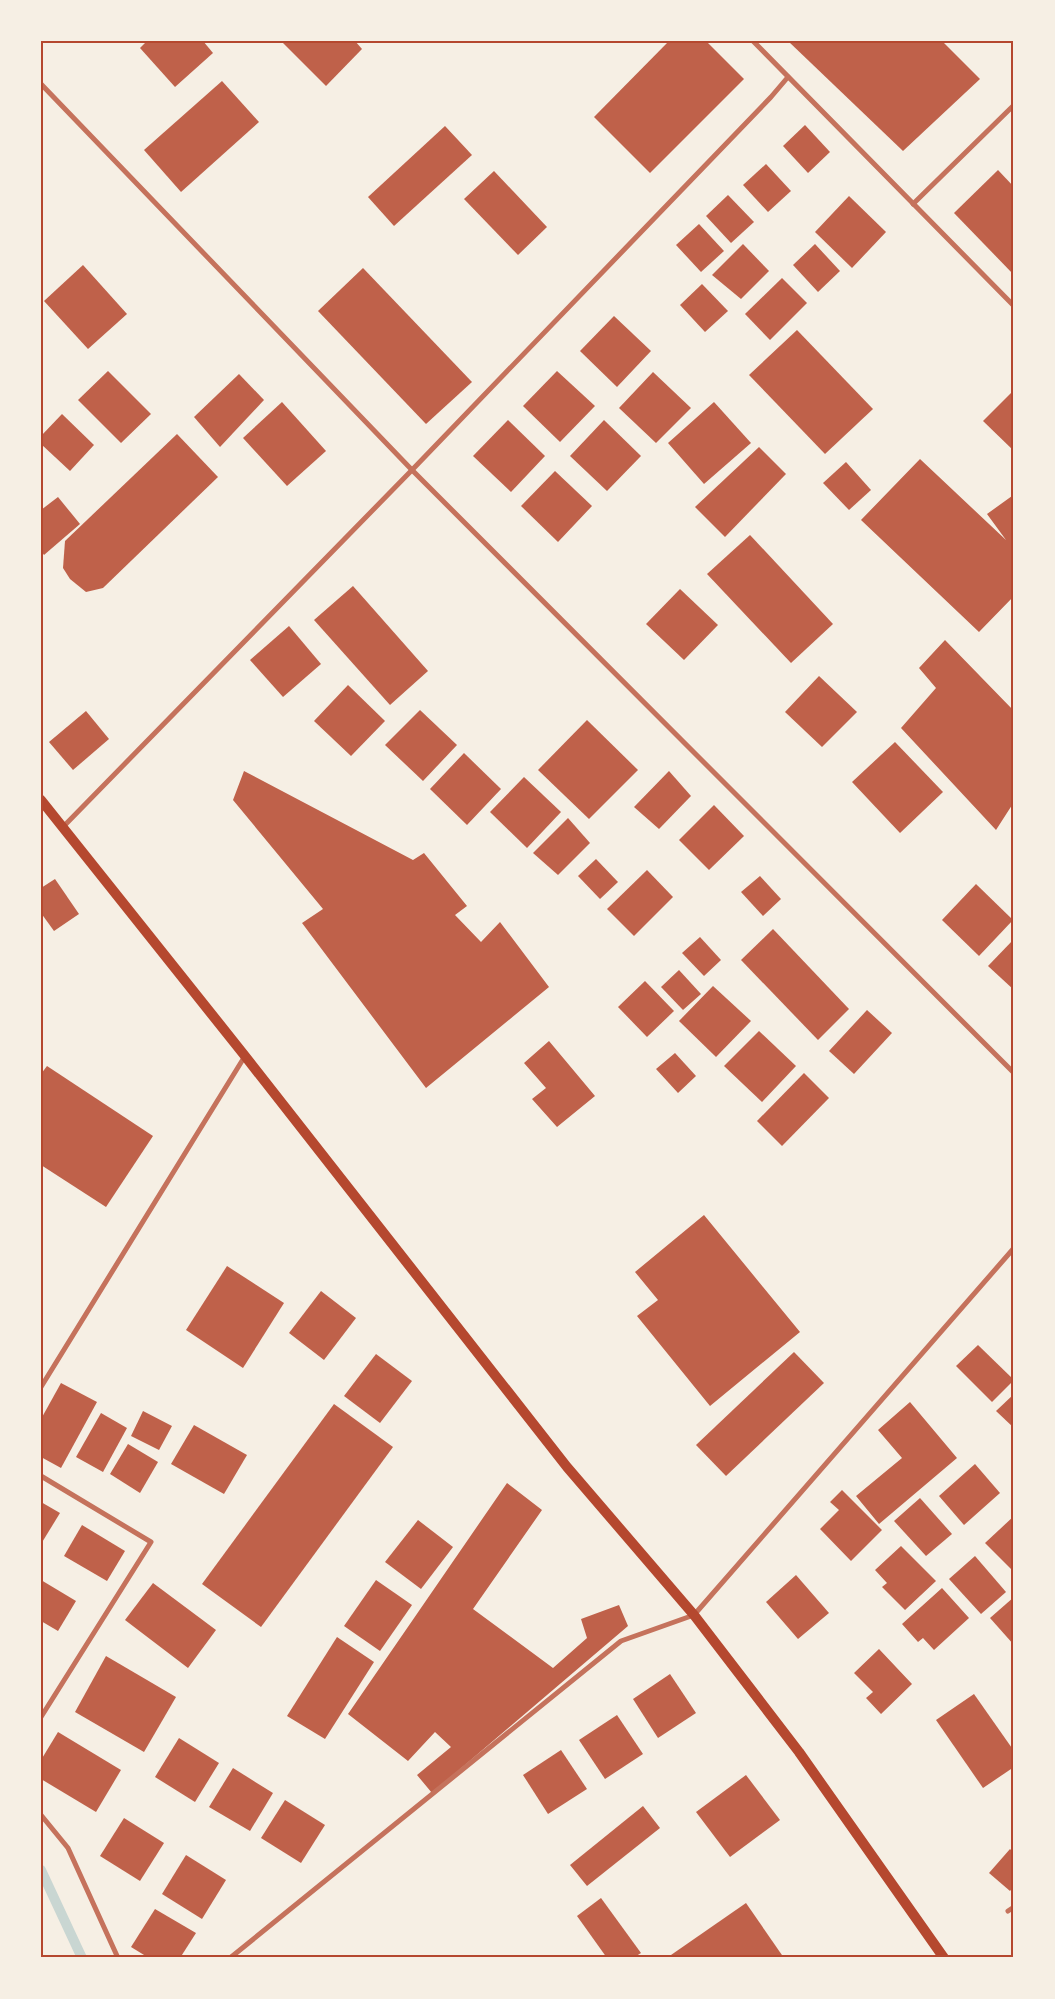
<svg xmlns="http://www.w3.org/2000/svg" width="1055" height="1999" viewBox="0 0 1055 1999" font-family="Helvetica,sans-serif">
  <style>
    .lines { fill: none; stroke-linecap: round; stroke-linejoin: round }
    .stream { stroke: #c9d6d2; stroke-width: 10 }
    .building { fill: #bf614a }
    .minor { stroke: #c5725c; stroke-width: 5 }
    .secondary { stroke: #b5482f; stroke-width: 10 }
    .neatline { fill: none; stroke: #b5482f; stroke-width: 2 }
  </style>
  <rect width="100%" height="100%" fill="#f6efe4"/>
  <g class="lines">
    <!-- stream -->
    <path class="stream" d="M41,1870L82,1958"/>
  </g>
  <!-- building -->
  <g class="building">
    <path d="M147,41H203L213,53L175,87L140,48Z"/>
    <path d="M281,41H355L362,49L326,86Z"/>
    <path d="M669,41H706L744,79L650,173L594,117Z"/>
    <path d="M788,41H942L980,79L903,151Z"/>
    <path d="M222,81L259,122L181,192L144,150Z"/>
    <path d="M805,125L830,152L808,173L783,146Z"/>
    <path d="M445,126L472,155L394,226L368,197Z"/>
    <path d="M766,164L791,191L768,212L743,185Z"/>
    <path d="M998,170L1014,187V275L954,213Z"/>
    <path d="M494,171L547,227L518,255L464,199Z"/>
    <path d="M728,195L754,222L731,243L706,216Z"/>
    <path d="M849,196L886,232L852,268L815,232Z"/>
    <path d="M699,224L724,251L701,272L676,245Z"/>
    <path d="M743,244L769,271L741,299L712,275Z"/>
    <path d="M815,244L840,271L818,292L793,265Z"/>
    <path d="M83,265L127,314L88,349L44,301Z"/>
    <path d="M363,268L472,382L426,424L318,311Z"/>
    <path d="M782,278L807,303L770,340L745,314Z"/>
    <path d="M702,284L728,311L705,332L680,305Z"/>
    <path d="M614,316L651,351L617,387L580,351Z"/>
    <path d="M797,330L873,409L825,454L749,375Z"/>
    <path d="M108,371L151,414L121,443L78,400Z"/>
    <path d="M557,371L595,406L560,442L523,406Z"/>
    <path d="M653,372L691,408L656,443L619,408Z"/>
    <path d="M239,374L264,400L220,447L194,417Z"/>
    <path d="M1014,390V451L983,421Z"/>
    <path d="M282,402L326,451L287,486L243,438Z"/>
    <path d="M714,402L751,443L704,484L668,443Z"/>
    <path d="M62,414L94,445L70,471L41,444V436Z"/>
    <path d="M508,420L545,456L511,492L473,456Z"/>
    <path d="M604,420L641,456L607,491L570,456Z"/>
    <path d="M177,434L218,477L103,588L86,592L70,579L63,568L65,541Z"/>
    <path d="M759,447L786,474L725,537L695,507Z"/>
    <path d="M920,459L1006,540L987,514L1012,496L1014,499V596L979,632L861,520Z"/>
    <path d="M846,462L871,490L849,510L823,483Z"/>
    <path d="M555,471L592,506L558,542L521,506Z"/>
    <path d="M58,497L80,524L44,555L41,551V510Z"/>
    <path d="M750,535L833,624L791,663L707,574Z"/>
    <path d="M353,586L428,671L390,705L314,620Z"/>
    <path d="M680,589L718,625L684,660L646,624Z"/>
    <path d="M289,626L321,664L283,697L250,660Z"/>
    <path d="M945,640L1014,711V802L996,830L901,728L936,688L919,668Z"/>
    <path d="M819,676L857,712L822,747L785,712Z"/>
    <path d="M348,685L385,721L351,756L314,721Z"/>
    <path d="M420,710L457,745L423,781L385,745Z"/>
    <path d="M86,711L109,739L73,770L49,742Z"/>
    <path d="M587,720L638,770L589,819L538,770Z"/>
    <path d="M895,742L943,792L900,833L852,782Z"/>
    <path d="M464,753L501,789L467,825L430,789Z"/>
    <path d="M244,771L413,860L424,853L467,906L455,915L481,942L500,922L549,987L426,1088L302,923L323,909L233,800Z"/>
    <path d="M669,771L691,796L659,829L634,807Z"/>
    <path d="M524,777L561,812L527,848L490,812Z"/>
    <path d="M714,805L744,836L709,870L679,840Z"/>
    <path d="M568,818L590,843L558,875L533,853Z"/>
    <path d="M596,859L618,882L600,899L578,876Z"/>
    <path d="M647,870L673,897L634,936L607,909Z"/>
    <path d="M760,876L781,899L763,916L741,892Z"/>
    <path d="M55,879L79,914L54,931L41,913V888Z"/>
    <path d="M976,884L1013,920L979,956L942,920Z"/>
    <path d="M773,929L849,1009L818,1040L741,960Z"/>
    <path d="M700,937L721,960L704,976L682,953Z"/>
    <path d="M1014,939V990L988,966Z"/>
    <path d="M679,970L701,994L683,1010L661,987Z"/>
    <path d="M645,981L674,1011L647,1037L618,1007Z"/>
    <path d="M713,986L751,1021L716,1057L679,1021Z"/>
    <path d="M867,1010L892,1033L854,1074L829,1051Z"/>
    <path d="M759,1031L796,1066L762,1102L724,1066Z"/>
    <path d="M549,1041L595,1096L557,1127L532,1099L546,1088L524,1063Z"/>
    <path d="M675,1053L696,1076L678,1093L656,1069Z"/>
    <path d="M47,1066L153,1136L106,1207L41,1165V1074Z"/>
    <path d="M804,1073L829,1098L782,1146L757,1121Z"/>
    <path d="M704,1215L800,1332L710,1406L637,1316L658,1300L635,1272Z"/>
    <path d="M227,1266L284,1303L243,1368L186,1330Z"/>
    <path d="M321,1291L356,1318L324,1360L289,1333Z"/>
    <path d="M978,1345L1014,1380L992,1402L956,1366Z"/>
    <path d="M794,1352L824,1383L726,1476L696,1445Z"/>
    <path d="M376,1354L412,1381L380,1423L344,1396Z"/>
    <path d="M61,1383L97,1402L61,1468L41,1457V1419Z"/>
    <path d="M1014,1394V1428L996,1411Z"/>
    <path d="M910,1402L957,1458L879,1524L856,1496L902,1458L878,1430Z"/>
    <path d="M334,1404L393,1447L261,1627L202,1584Z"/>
    <path d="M143,1411L172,1426L159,1450L131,1436Z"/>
    <path d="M101,1413L127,1428L103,1472L76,1457Z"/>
    <path d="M194,1425L247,1455L224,1494L171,1464Z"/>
    <path d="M128,1444L158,1462L140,1493L110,1474Z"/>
    <path d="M975,1464L1000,1493L964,1525L939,1496Z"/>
    <path d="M507,1483L542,1510L473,1609L553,1668L587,1638L581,1619L619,1605L628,1626L432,1793L417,1775L451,1747L435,1732L408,1761L348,1714Z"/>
    <path d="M842,1490L882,1530L851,1561L820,1529L839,1510L830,1502Z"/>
    <path d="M920,1498L952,1534L926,1556L894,1521Z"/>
    <path d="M41,1502L60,1513L41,1544Z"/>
    <path d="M1014,1516V1572L985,1543Z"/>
    <path d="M418,1520L453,1547L421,1589L385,1562Z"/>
    <path d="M82,1525L125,1551L107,1581L64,1556Z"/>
    <path d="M901,1546L936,1581L905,1610L882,1587L887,1583L875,1570Z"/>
    <path d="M975,1556L1006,1592L981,1614L949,1579Z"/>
    <path d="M796,1575L829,1613L798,1639L766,1602Z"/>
    <path d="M41,1580L76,1601L58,1631L41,1621Z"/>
    <path d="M376,1580L412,1605L380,1651L344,1626Z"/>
    <path d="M153,1583L216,1630L188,1668L125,1620Z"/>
    <path d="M942,1588L969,1618L934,1650L923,1638L918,1642L902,1624Z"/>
    <path d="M1014,1597V1645L990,1618Z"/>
    <path d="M337,1637L374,1662L325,1739L287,1716Z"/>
    <path d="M879,1649L912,1684L881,1714L866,1698L873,1692L854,1673Z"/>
    <path d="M106,1656L176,1697L144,1752L75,1712Z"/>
    <path d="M670,1674L696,1713L658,1738L633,1699Z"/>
    <path d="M974,1694L1014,1751V1767L983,1788L936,1720Z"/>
    <path d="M617,1715L643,1754L605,1779L579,1740Z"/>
    <path d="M58,1732L121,1770L96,1812L41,1779V1760Z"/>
    <path d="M179,1738L219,1763L195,1802L155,1777Z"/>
    <path d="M561,1750L587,1789L548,1814L523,1775Z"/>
    <path d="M233,1768L273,1793L250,1831L209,1807Z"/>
    <path d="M746,1775L780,1820L730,1857L696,1812Z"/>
    <path d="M285,1800L325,1825L301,1863L261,1838Z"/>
    <path d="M643,1806L660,1828L587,1886L570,1865Z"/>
    <path d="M124,1818L164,1843L140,1881L100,1856Z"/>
    <path d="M1010,1849L1014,1853V1886L1010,1891L989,1873Z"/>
    <path d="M186,1855L226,1880L202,1919L162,1894Z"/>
    <path d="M601,1898L641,1953L633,1958H607L577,1916Z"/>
    <path d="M746,1903L784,1958H673L671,1955Z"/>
    <path d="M155,1909L196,1933L180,1958H149L131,1947Z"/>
  </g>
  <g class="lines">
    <!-- minor -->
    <g class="minor">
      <path d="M753,41L1014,306"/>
      <path d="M41,84L412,470L1014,1073"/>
      <path d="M913,204L1014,105"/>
      <path d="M62,828L412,470L771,97L788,77"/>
      <path d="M41,1387L245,1056"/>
      <path d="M41,1476L151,1542L41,1717"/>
      <path d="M41,1815L68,1848L118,1958"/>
      <path d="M1008,1911L1014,1907"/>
      <path d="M230,1958L621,1641L694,1615L1014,1248"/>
    </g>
    <!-- secondary -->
    <path class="secondary" d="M41,800L245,1056L567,1467L694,1615L799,1752L944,1958"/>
  </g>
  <!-- border -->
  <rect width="1055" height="1999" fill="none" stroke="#f6efe4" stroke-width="85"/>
  <rect x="42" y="42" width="970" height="1914" class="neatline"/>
</svg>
